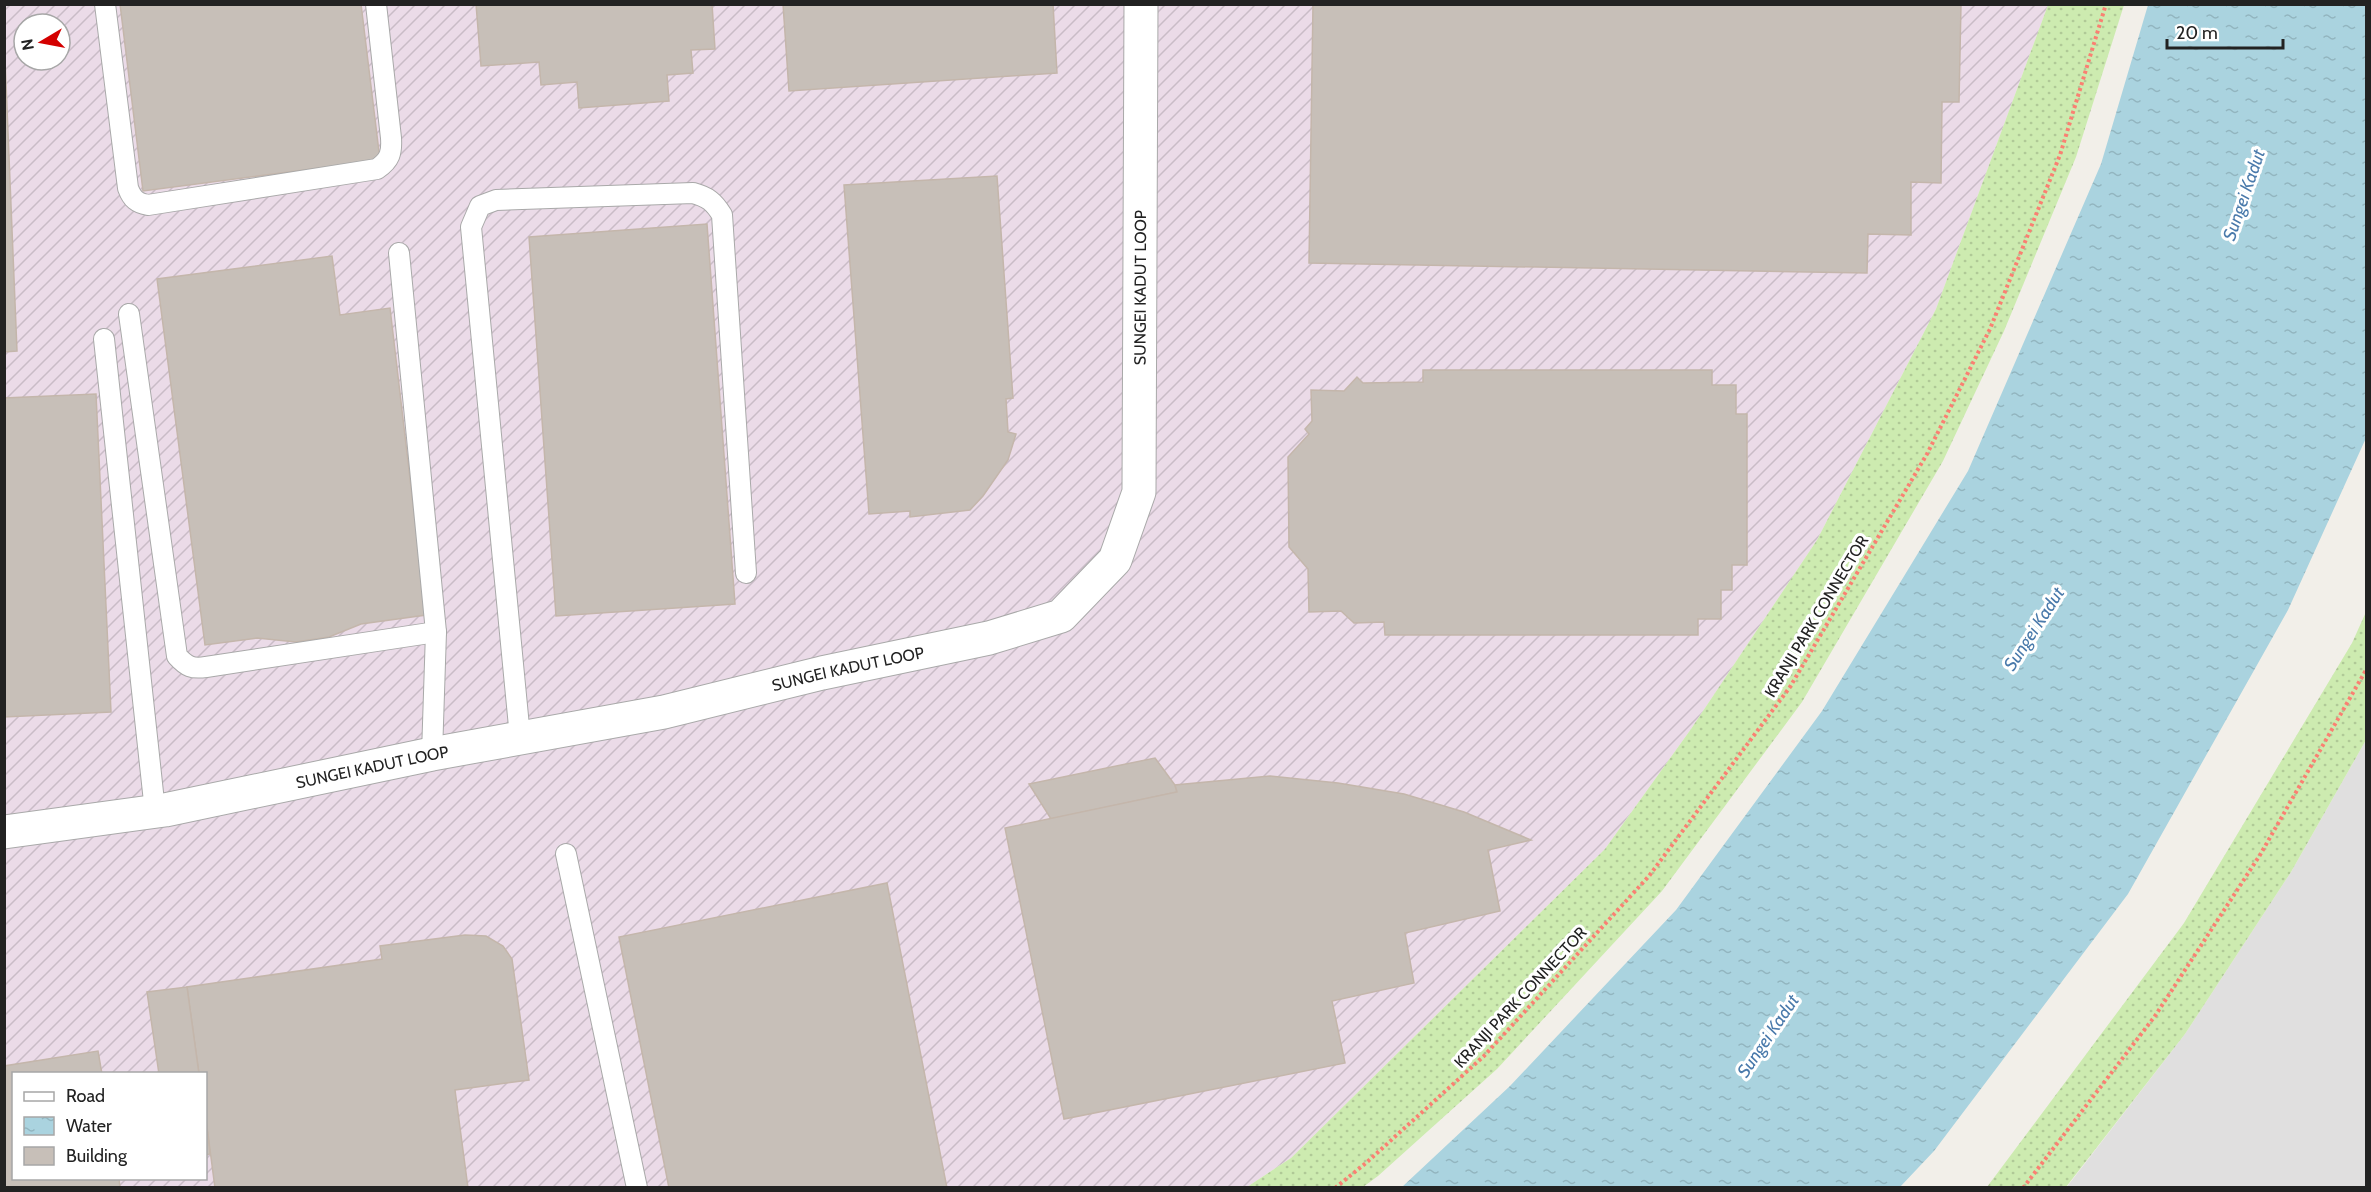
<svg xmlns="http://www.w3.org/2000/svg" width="2371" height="1192" viewBox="0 0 2371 1192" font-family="Cabin,sans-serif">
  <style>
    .residential { fill: #e0dfdf }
    .industrial { fill: url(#industrial-furrows); fill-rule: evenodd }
    .grass { fill: url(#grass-dots) }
    .water { fill: url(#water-ripples) }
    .building { fill: #c7bfb8; stroke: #c4b6ab; stroke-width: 1.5 }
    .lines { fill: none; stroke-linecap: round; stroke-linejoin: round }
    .service-casing { stroke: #a9a9a9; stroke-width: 22 }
    .minor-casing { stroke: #a9a9a9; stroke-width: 35 }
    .path { stroke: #fa8072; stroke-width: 4; stroke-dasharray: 3 3; stroke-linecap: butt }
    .service { stroke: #fff; stroke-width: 20 }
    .minor { stroke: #fff; stroke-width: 33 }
    .labels { text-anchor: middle; stroke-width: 6; stroke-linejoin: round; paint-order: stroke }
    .street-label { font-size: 16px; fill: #222; stroke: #fff }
    .water-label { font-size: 18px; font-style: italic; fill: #4a7aab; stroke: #fff }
  </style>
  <defs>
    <pattern id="industrial-furrows" width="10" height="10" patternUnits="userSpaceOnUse" patternTransform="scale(1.5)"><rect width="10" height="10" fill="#ebdbe8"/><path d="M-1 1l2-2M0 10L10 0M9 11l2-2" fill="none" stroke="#c9bcc7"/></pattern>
    <pattern id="grass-dots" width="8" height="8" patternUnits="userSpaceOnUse" patternTransform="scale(1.5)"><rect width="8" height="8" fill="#cdebb0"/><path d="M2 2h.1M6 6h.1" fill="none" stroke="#b0c997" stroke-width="1.8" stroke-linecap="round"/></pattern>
    <pattern id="water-ripples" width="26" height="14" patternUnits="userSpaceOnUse" patternTransform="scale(1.5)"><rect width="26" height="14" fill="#aad3df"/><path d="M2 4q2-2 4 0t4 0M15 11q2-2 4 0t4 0" fill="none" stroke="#92b5bf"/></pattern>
  </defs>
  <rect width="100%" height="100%" fill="#f2efe9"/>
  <!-- residential -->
  <path class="residential" d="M2366,740V1187L2066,1188L2185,1034L2291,872Z"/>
  <!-- industrial -->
  <path class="industrial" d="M5,5H2048L1936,309L1817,540L1691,729L1605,849L1291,1158L1247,1187L5,1188ZM24,24H60V60H24ZM14,1074H206V1178H14Z"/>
  <!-- grass -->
  <g class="grass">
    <path d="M2048,5H2124L2076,157L2004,331L1943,461L1802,702L1662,891L1497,1069L1378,1176L1363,1187H1247L1291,1158L1605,849L1691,729L1817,540L1936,309Z"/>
    <path d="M2366,612V740L2291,872L2185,1034L2066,1187H1987L2184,923L2352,643Z"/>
  </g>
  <!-- water -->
  <path class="water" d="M2148,5H2366V438L2288,610L2128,894L1934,1151L1900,1187H1402L1510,1086L1676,910L1822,711L1968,471L2101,164Z"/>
  <!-- building -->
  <g class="building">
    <path d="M120,4H361L380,160L143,191Z"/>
    <path d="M476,4H712L715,49L691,50L693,73L667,75L669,101L579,108L577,82L541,85L539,62L481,66Z"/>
    <path d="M783,4H1053L1057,73L789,91Z"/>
    <path d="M1313,4H1961L1959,102H1942L1941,183L1911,182V235L1868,234L1867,273L1309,263Z"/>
    <path d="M4,35L17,351L4,352Z"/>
    <path d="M997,176L1013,398L1006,399L1008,432L1016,434L1008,460L983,496L970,510L910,517V511L869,514L844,185Z"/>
    <path d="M707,224L735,604L556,616L529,237Z"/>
    <path d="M332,256L340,315L390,308L426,615L361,624L329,637L296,642L257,638L205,645L157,279Z"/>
    <path d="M1423,370H1712V385H1736V414H1747V565H1732V590H1721V619H1698V635H1385L1384,622L1354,623L1341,611L1309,612L1308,569L1289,547L1288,457L1309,434L1305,429L1312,421L1311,390L1344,391L1357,377L1363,383L1423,382Z"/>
    <path d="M96,394L111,712L4,717V398Z"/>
    <path d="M1155,758L1175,785L1177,792L1051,819L1029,784Z"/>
    <path d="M1270,776L1338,783L1404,794L1464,812L1531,840L1488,850L1500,911L1405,933L1414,983L1332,1001L1345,1063L1064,1119L1005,828L1177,792L1175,785Z"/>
    <path d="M887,883L947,1188H669L619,937Z"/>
    <path d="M465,935L486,936L503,946L512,959L529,1080L455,1090L468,1188H215L206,1119V1074H199L187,987L382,959L380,946Z"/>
    <path d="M187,987L199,1074H159L147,992Z"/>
    <path d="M98,1051L102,1074H14V1178H119L120,1188H4V1066Z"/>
    <path d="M206,1119L210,1154L206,1155Z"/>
  </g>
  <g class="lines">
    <!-- service casing -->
    <g class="service-casing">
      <g id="service">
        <path d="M105,4L128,188C132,199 137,203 148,205L377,169C390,160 392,153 391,138L376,4"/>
        <path d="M399,253L436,632L432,754"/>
        <path d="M129,314L177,656C187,667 192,669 206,667L436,632"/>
        <path d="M104,339L155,811"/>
        <path d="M520,737L471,227L480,206L496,200L693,193C708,197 714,202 722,215L746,573"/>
        <path d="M566,854L637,1188"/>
      </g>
    </g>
    <!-- minor casing -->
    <g class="minor-casing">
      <g id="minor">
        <path id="s1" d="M4,832L165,810L432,754L664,712L822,673L989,638L1061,616L1115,560L1139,492L1141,4"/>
      </g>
    </g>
    <!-- path -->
    <g class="path">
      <path d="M1335,1188L1366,1163L1484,1056L1649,876L1790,687L1927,454L1990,329L2060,155L2106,4"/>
      <path d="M2023,1188L2155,1016L2260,855L2366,670"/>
    </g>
    <!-- service -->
    <use href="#service" class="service"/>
    <!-- minor -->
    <use href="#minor" class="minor"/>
  </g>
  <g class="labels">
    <!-- street labels -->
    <g class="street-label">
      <text dy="6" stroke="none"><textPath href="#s1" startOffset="1434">SUNGEI KADUT LOOP</textPath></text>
      <text transform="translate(1816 616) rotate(-59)" y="6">KRANJI PARK CONNECTOR</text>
      <text dy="6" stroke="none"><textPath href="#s1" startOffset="860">SUNGEI KADUT LOOP</textPath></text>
      <text dy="6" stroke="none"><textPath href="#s1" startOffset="374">SUNGEI KADUT LOOP</textPath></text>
      <text transform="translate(1520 997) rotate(-47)" y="6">KRANJI PARK CONNECTOR</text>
    </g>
    <!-- water labels -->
    <g class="water-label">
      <text transform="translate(2244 195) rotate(-71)" y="6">Sungei Kadut</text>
      <text transform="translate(2034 629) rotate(-57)" y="6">Sungei Kadut</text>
      <text transform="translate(1768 1036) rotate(-56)" y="6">Sungei Kadut</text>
    </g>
  </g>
  <!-- border -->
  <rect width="2371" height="1192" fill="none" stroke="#222222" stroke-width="12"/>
  <!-- legend -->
  <rect x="12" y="1072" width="195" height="108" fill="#ffffff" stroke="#a7a7a7" stroke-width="1.5"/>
  <rect x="24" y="1092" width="30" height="9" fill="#ffffff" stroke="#a7a7a7" stroke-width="1.5"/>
  <text x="66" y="1102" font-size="18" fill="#222222">Road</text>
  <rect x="24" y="1117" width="30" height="18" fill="url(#water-ripples)" stroke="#a7a7a7" stroke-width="1.5"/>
  <text x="66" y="1132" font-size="18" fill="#222222">Water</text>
  <rect x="24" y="1147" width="30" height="18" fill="#c7bfb8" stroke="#a7a7a7" stroke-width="1.5"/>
  <text x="66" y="1162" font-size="18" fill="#222222">Building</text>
  <!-- north arrow -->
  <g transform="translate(42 42) rotate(260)"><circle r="28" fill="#ffffff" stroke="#a7a7a7" stroke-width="1.5"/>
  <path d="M0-4.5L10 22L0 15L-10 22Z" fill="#d40000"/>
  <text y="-9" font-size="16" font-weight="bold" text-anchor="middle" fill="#222222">N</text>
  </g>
  <!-- scale -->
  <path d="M2167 39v9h116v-9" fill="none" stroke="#222222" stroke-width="3"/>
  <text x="2176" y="39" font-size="18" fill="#222222" stroke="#ffffff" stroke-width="4.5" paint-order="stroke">20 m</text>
</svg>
